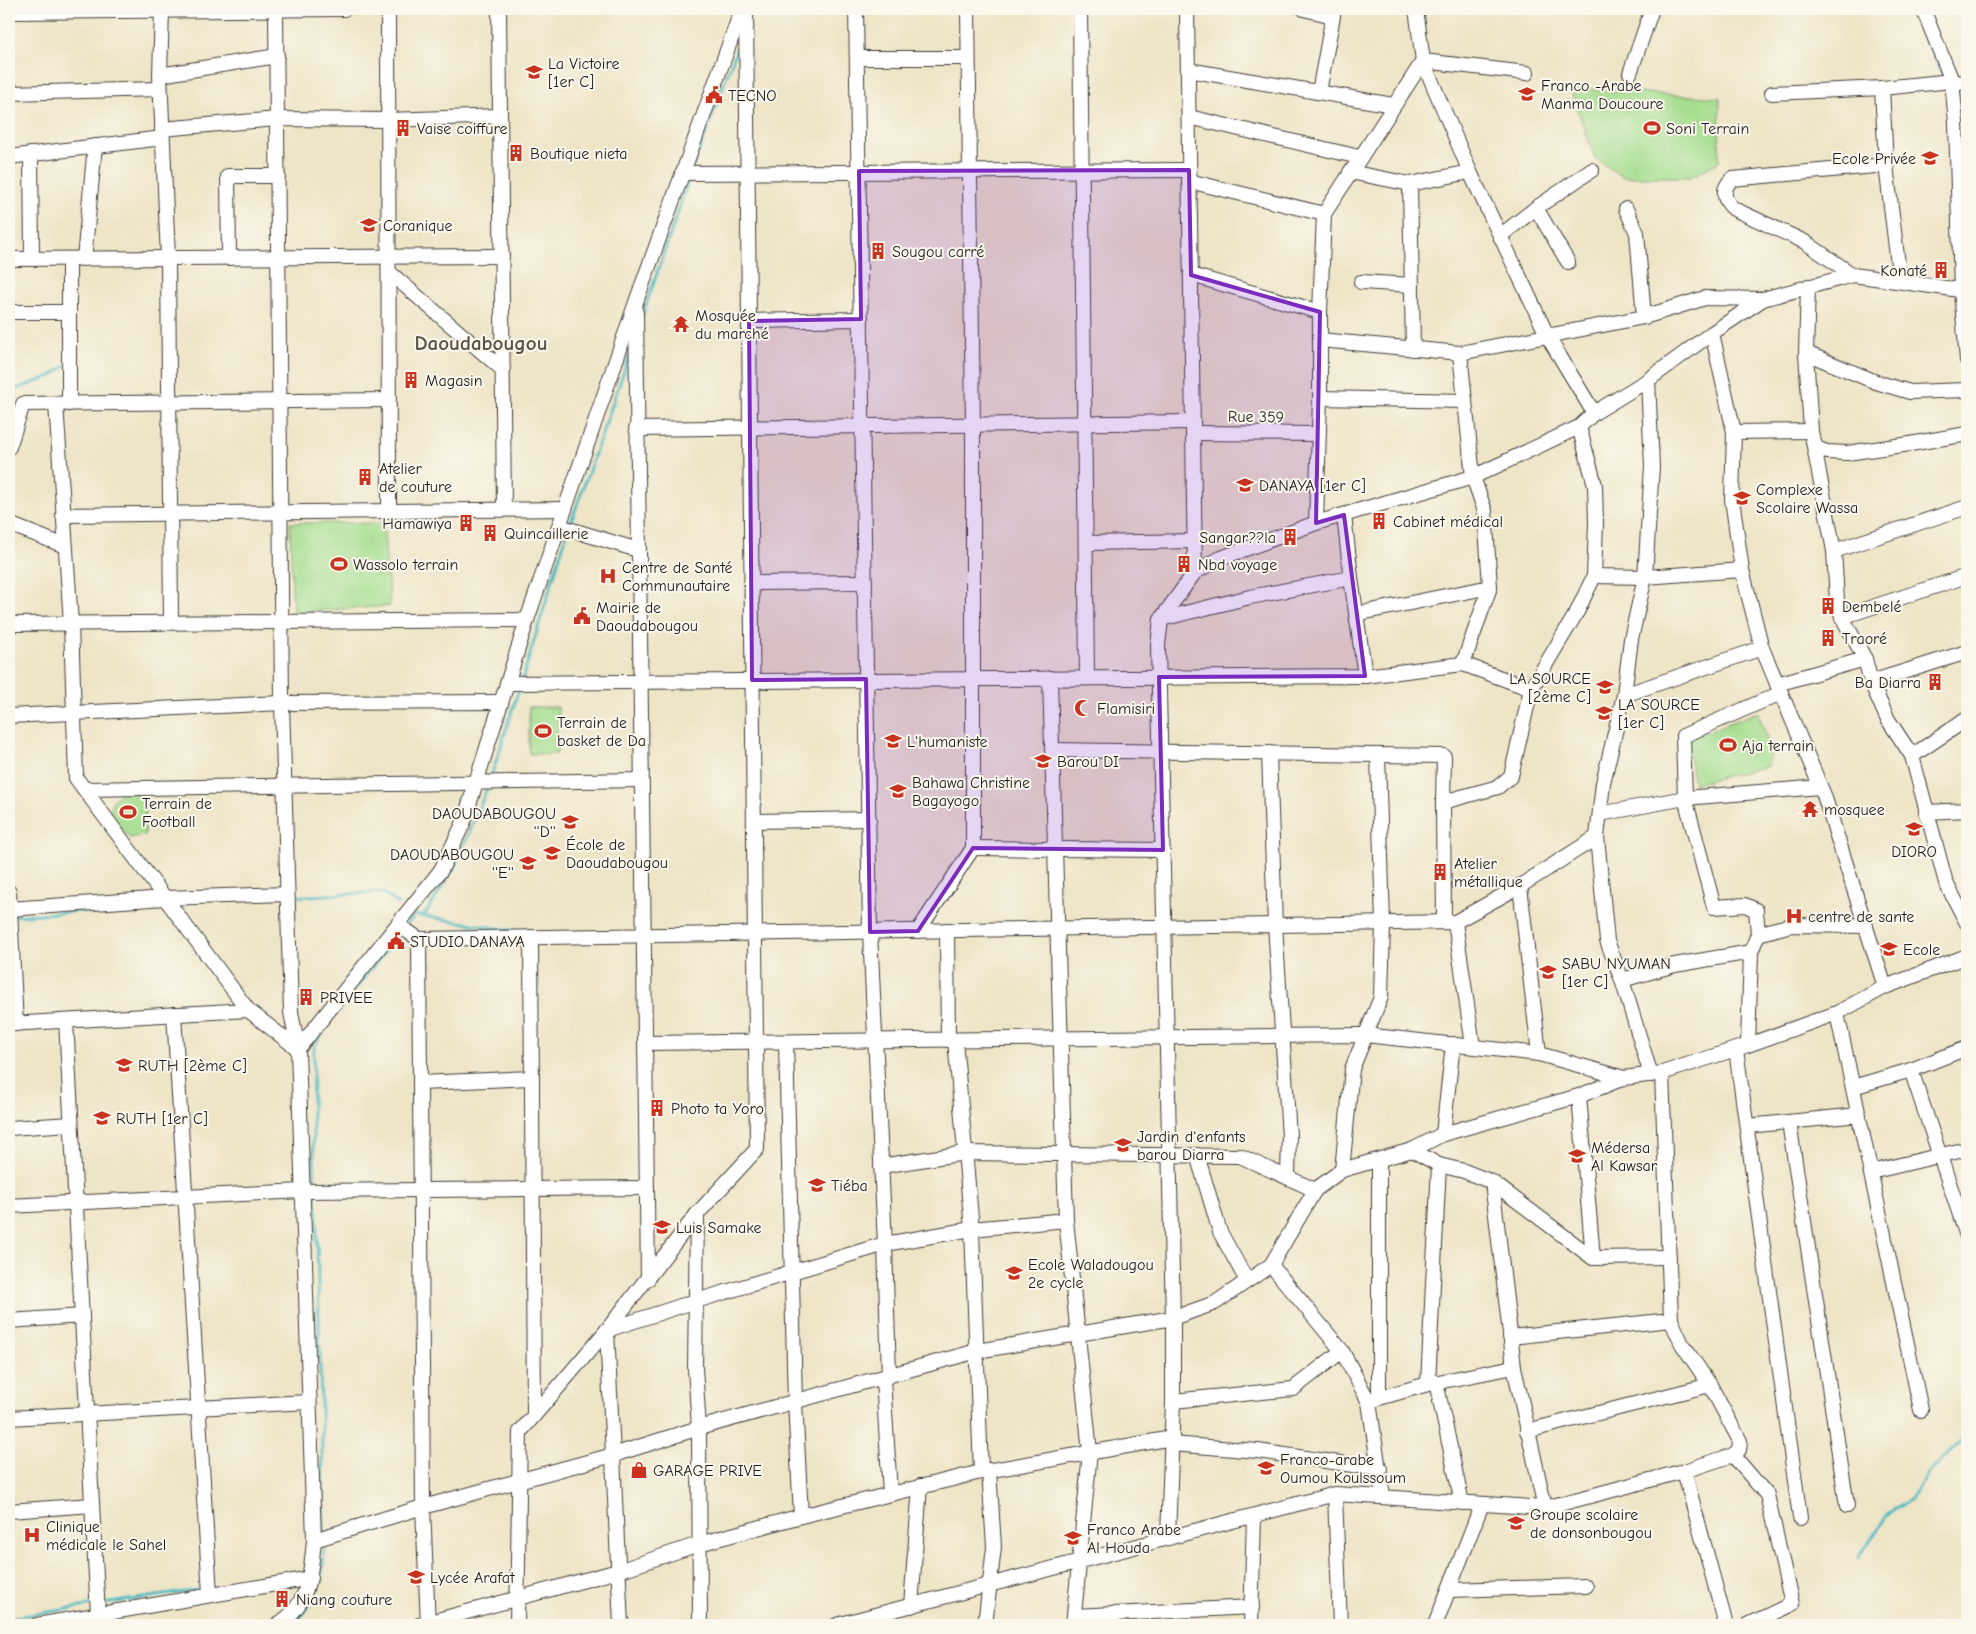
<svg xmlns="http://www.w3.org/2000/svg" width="1976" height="1634" viewBox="0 0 1976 1634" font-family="'Comic Neue',sans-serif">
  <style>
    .green { fill: #a4dd8e; stroke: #607c55 }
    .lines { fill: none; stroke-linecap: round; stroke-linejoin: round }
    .stream { stroke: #4bb9c3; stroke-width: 3 }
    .minor-casing { stroke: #3c3a36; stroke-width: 16 }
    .minor { stroke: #fff; stroke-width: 14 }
    .marked { fill: #7b2cbf; fill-opacity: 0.2; stroke: #7b2cbf; stroke-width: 4; stroke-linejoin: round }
    .labels { text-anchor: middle; stroke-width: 4; stroke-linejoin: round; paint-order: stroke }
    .poi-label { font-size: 16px; fill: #1c1c1c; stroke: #fbf7ec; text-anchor: start }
    .street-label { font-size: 16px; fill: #1c1c1c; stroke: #fbf7ec }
    .district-label { font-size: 21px; font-weight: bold; fill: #5e5044; stroke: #fbf7ec }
  </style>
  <rect width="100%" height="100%" fill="#fbf7ec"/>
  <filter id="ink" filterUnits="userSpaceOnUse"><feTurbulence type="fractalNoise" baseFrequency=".02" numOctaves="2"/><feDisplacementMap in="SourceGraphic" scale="10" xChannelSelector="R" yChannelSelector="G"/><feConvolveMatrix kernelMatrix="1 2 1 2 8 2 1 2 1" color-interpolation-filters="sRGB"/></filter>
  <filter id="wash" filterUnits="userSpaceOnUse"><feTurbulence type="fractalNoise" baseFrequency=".0096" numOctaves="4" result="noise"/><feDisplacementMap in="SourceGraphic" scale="20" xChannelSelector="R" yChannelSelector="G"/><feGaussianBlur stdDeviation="1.12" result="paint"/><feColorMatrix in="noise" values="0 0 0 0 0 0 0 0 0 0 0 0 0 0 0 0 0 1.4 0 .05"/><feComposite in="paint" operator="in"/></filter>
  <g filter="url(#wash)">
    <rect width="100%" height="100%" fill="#eee4c6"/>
    <!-- green -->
    <g class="green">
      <path d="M1570,88L1720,98L1719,162L1690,177H1623L1595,158Z"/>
      <path d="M290,523H383L390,606L293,612Z"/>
      <path d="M529,707H558L557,754H529Z"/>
      <path d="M1758,712L1771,750L1768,766L1694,784L1686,740Z"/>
      <path d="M123,791L139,793L146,809L145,835L130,838L109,816L113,800Z"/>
    </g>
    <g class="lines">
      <!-- stream -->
      <g class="stream">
        <path d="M1914,9L1943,77"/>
        <path d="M1958,94L1963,97H1967"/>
        <path d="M693,168L741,38"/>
        <path d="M642,317L690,176"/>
        <path d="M9,392L51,376L65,366"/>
        <path d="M570,525L631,351"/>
        <path d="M522,680L567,533"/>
        <path d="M491,777L520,686"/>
        <path d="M291,897L382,892L398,904"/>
        <path d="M14,916L165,905"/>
        <path d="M424,916L456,865L488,786"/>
        <path d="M406,925L415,915L516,931"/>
        <path d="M315,1186L312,1107L314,1049L323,1029L401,932"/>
        <path d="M316,1195L324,1534"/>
        <path d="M1859,1558L1887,1515L1911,1498L1930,1471L1963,1439L1967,1437"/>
        <path d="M102,1604L205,1589"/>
        <path d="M9,1618L94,1605"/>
        <path d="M293,1625C317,1603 325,1572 324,1540"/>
      </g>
    </g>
  </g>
  <g filter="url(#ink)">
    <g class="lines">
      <!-- minor casing -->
      <g class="minor-casing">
        <g id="minor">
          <path d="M276,9L282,703L291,1012L298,1049"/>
          <path d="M388,9L389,511"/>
          <path d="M499,9L504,509"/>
          <path d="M856,9L870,932L885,1244L889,1376"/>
          <path d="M1080,9L1087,678"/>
          <path d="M1187,9L1195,572"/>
          <path d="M1304,9L1333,16L1319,92"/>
          <path d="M1416,9L1423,61L1470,172L1548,337L1594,413"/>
          <path d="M1923,9L1952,81L1967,84"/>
          <path d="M162,10L160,75L168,258L171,622"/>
          <path d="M9,12L344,9"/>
          <path d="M857,58H968"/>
          <path d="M1188,70L1393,105"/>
          <path d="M1630,73L1652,9"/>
          <path d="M160,75L277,56"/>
          <path d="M1882,88L1886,165L1900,281"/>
          <path d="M9,93L160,89"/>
          <path d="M1772,93L1882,88L1952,81L1956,122L1961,290L1967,360"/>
          <path d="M1189,117L1359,157"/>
          <path d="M162,129L277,119L389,120L500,116"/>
          <path d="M31,154L32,259"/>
          <path d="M9,157L162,138"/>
          <path d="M1350,172L1410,184L1470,172"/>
          <path d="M682,173L1189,170"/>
          <path d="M1189,181L1324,214"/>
          <path d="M1410,184L1413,349"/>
          <path d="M1536,208L1568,262"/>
          <path d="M1626,209L1637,233L1644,317"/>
          <path d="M1500,236L1536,208L1592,170"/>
          <path d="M229,258L228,176H278"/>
          <path d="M9,259L502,256"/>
          <path d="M84,259L95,146"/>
          <path d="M389,272L503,370"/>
          <path d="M1191,275L1320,312"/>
          <path d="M1853,275L1805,242L1734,209C1723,200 1721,190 1732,179L1886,165"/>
          <path d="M1361,282L1412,285"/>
          <path d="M1808,286L1806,353L1811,431L1834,551L1837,600L1842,617L1865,659L1871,682L1967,652"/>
          <path d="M9,312H69"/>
          <path d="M636,312L648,1279"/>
          <path d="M749,321L861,319"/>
          <path d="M1712,333L1734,432L1732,499L1742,570L1762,648L1824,795L1885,987"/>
          <path d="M1320,340L1460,353L1644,317L1705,298L1763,299"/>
          <path d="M1806,353L1876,382L1910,392L1966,390"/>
          <path d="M1648,380L1652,466L1645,577L1631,639L1624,695L1603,783L1597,837L1607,941L1622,980L1651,1075"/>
          <path d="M1320,398L1465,401L1460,353"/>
          <path d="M56,404L71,623L76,778L248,1010L298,1049"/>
          <path d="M69,404V259"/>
          <path d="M636,429L1193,422"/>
          <path d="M1734,432L1811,431"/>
          <path d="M1193,433L1318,434"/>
          <path d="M1813,439L1816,448L1827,452L1847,453L1910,444L1967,434"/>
          <path d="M9,447L23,404L389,400"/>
          <path d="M63,515L565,509"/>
          <path d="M1344,515L1351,578"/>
          <path d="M1316,523L1320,398V312L1324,214L1423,61L1527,73"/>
          <path d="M9,524L65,546"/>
          <path d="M559,526L638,550"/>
          <path d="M1086,543L1195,541"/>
          <path d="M1834,551L1967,507"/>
          <path d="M1594,576L1645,577L1742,570"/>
          <path d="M751,583L865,582"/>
          <path d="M1356,614L1490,587"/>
          <path d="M1842,617L1967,576"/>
          <path d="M1161,619L1250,597L1351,578L1365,676"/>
          <path d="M9,624L527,620"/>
          <path d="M1463,664L1490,587L1485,511L1473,477L1465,401"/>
          <path d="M1050,678L1066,1220L1090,1452L1073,1625"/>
          <path d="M1871,682L1887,718L1912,756"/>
          <path d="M507,683L1365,676L1463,664L1531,689"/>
          <path d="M1777,684L1865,659"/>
          <path d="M1624,695L1762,648"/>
          <path d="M9,716L282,703L501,702"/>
          <path d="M1967,719L1912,756L1946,883L1967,923"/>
          <path d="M1053,750L1444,756L1443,802L1444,922"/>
          <path d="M1269,753L1275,925L1289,1136L1288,1176"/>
          <path d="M84,789L641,780"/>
          <path d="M1443,802L1498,787L1511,776L1531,689L1577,612L1594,576L1596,523L1595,485L1579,427"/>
          <path d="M1926,812L1967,810"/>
          <path d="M1600,814L1685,798L1820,787"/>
          <path d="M754,821L869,819"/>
          <path d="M973,848L1163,850"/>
          <path d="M1520,886L1539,1054"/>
          <path d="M9,892L16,1024"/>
          <path d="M9,909L165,898L287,894"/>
          <path d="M1455,922L1520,886L1597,837"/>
          <path d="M398,925L419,939L1455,922L1473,1046"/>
          <path d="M947,930L948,1040"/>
          <path d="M918,931L973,848V424L968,9"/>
          <path d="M1758,934L1791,925L1866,926"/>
          <path d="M531,937L534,1415"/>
          <path d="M419,939L423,1507L428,1625"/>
          <path d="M1622,980L1675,965L1751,952"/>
          <path d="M1837,1013L1921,1410"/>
          <path d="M174,1014L210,1594"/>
          <path d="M66,1021L98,1614L101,1625"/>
          <path d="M9,1024L248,1010"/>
          <path d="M955,1040L972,1229L981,1472"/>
          <path d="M786,1042L795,1402L801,1516"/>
          <path d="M645,1043L1365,1035L1539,1054L1624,1078"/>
          <path d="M1748,1045L1751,952L1758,934L1756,910L1745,905L1714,907L1685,798L1683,736L1781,693"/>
          <path d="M1736,1049L1800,1518"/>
          <path d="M1911,1070L1967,1236"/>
          <path d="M421,1083L532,1078"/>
          <path d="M1853,1087L1911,1070L1967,1048"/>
          <path d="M1579,1096L1593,1258"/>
          <path d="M1789,1122L1847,1506"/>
          <path d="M1747,1126L1859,1115"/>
          <path d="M9,1128L71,1124"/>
          <path d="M1443,1134L1453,1044"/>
          <path d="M1412,1150L1439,1165L1464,1171L1492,1182L1593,1258L1669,1257"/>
          <path d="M1197,1155L1220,1232L1247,1281"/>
          <path d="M1379,1160V1398L1369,1402L1383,1497"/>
          <path d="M881,1166L965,1153L1240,1156L1315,1190"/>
          <path d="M1342,1170L1352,1069L1381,997L1383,924L1378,755"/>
          <path d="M1871,1172L1967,1149"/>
          <path d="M1492,1182L1514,1367L1545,1508"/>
          <path d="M9,1206L302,1191L647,1188"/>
          <path d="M697,1214L695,1368L699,1428L700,1625"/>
          <path d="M1271,1265L1342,1351L1369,1402"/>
          <path d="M9,1321L82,1316"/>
          <path d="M1510,1337L1671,1320"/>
          <path d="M883,1378L890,1494"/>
          <path d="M1436,1382L1462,1503"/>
          <path d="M1428,1384L1439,1165"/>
          <path d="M1379,1398L1428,1384L1514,1367"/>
          <path d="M1173,1401L1293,1389L1342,1351"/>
          <path d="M9,1418L309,1402"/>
          <path d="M1527,1431L1710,1385"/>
          <path d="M1172,1444L1258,1451L1380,1469"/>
          <path d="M1733,1455L1767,1495L1792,1604L1748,1625"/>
          <path d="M1684,1471L1726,1625"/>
          <path d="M1335,1494L1340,1625"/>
          <path d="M9,1511L92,1505"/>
          <path d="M1168,1538L1173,1401V1318L1158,646L1161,619L1195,572L1221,558L1316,523L1473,477L1579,427L1594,413L1648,380L1712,333L1763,299L1853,275L1967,291"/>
          <path d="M314,1540L423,1507L613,1455L699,1428L977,1351L1173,1318L1215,1303L1271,1265L1315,1190L1342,1170L1412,1150L1443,1134L1579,1096L1624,1078L1662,1073L1748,1045L1837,1013L1885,987L1967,956"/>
          <path d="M1449,1590L1586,1586"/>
          <path d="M911,1606L920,1486"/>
          <path d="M1074,1616L1252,1607"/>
          <path d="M37,1625L311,1578"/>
          <path d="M277,1625C309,1606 311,1573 314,1540L298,1049L441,870L463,824L527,620L565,509L636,302L742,9"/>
          <path d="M419,1625L618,1571L699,1544L801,1516L981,1472L1172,1438"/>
          <path d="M517,1625L520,1432L607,1330L697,1214L757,1149L746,9"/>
          <path d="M621,1625L607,1330L696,1301L885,1244L972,1229L1066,1220"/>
          <path d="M837,1625L1335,1494L1545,1508L1684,1471L1733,1455L1739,1450L1740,1441L1710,1385L1682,1344L1671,1320L1662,1073"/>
          <path d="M985,1625L994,1547L989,1470"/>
          <path d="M1251,1625L1254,1516"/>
          <path d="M1435,1625L1482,1504"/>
        </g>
      </g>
      <!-- minor -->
      <use href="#minor" class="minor"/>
    </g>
  </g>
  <!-- marked area -->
  <path class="marked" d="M1189,170L1191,275L1320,312L1316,523L1344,515L1365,676L1159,677L1163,850L973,848L918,931L870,932L866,679L752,680L749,321L861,319L859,171Z"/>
  <!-- icons -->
  <defs>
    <g id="school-bare" transform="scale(1.35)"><path d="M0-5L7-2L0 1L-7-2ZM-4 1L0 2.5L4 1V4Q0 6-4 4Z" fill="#c8321e" stroke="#fbf7ec" stroke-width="2.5" paint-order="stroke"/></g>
    <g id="civic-bare" transform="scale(1.35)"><path d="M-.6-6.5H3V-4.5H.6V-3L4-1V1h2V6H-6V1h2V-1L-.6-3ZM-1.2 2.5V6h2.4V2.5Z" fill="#c8321e" stroke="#fbf7ec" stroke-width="2.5" paint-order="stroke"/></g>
    <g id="building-bare" transform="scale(1.35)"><path d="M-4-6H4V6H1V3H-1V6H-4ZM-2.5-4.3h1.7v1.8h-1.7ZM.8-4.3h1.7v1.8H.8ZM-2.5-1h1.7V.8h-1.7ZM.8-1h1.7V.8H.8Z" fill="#c8321e" stroke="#fbf7ec" stroke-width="2.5" paint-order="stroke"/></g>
    <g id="stadium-bare" transform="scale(1.35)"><path d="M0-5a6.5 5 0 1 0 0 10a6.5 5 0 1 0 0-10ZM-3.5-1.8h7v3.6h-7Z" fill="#c8321e" stroke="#fbf7ec" stroke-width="2.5" paint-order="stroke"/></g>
    <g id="temple-bare" transform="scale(1.35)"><path d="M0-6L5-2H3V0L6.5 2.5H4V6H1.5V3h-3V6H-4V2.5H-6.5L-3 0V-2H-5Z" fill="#c8321e" stroke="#fbf7ec" stroke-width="2.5" paint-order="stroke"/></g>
    <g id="hospital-bare" transform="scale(1.35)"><path d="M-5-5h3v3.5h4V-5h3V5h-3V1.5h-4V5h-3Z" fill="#c8321e" stroke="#fbf7ec" stroke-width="2.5" paint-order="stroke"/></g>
    <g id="mosque-bare" transform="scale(1.35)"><path d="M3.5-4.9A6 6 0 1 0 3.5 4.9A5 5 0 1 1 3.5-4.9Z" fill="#c8321e" stroke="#fbf7ec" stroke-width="2.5" paint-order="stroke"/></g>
    <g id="shop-bare" transform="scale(1.35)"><path d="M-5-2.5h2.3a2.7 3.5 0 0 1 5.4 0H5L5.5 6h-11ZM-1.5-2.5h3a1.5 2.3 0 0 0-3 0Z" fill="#c8321e" stroke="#fbf7ec" stroke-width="2.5" paint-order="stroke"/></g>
  </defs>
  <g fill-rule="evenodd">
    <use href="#school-bare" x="534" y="72"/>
    <use href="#school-bare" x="1527" y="94"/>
    <use href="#civic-bare" x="714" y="95"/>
    <use href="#building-bare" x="403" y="128"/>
    <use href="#stadium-bare" x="1652" y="128"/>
    <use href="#building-bare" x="516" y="153"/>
    <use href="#school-bare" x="1930" y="158"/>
    <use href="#school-bare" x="369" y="225"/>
    <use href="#building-bare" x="878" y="251"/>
    <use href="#building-bare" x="1941" y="270"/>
    <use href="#temple-bare" x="681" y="324"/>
    <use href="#building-bare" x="411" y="380"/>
    <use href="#building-bare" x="365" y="477"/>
    <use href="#school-bare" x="1245" y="485"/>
    <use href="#school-bare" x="1742" y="498"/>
    <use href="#building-bare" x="1379" y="521"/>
    <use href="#building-bare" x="466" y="523"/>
    <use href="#building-bare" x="490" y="533"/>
    <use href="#building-bare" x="1290" y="537"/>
    <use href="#stadium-bare" x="339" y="564"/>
    <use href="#building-bare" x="1184" y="564"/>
    <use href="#hospital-bare" x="608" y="576"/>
    <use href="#building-bare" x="1828" y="606"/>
    <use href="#civic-bare" x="582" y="616"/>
    <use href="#building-bare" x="1828" y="638"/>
    <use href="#building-bare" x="1935" y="682"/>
    <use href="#school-bare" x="1605" y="687"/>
    <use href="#mosque-bare" x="1083" y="708"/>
    <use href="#school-bare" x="1604" y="713"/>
    <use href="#stadium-bare" x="543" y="731"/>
    <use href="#school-bare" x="893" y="741"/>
    <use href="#stadium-bare" x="1728" y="745"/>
    <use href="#school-bare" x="1043" y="761"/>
    <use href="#school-bare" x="898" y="791"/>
    <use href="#temple-bare" x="1810" y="809"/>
    <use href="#stadium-bare" x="128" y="812"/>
    <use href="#school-bare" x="570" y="822"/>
    <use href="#school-bare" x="1914" y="829"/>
    <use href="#school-bare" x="552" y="853"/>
    <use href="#school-bare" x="528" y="863"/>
    <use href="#building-bare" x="1440" y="872"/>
    <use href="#hospital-bare" x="1794" y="916"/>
    <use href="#civic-bare" x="396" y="941"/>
    <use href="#school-bare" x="1889" y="949"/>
    <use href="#school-bare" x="1548" y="972"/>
    <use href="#building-bare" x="306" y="997"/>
    <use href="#school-bare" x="124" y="1065"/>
    <use href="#building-bare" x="657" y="1108"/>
    <use href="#school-bare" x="102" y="1118"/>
    <use href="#school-bare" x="1123" y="1145"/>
    <use href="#school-bare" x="1577" y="1156"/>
    <use href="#school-bare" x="817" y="1185"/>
    <use href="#school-bare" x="662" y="1227"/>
    <use href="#school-bare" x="1014" y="1273"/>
    <use href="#school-bare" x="1266" y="1468"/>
    <use href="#shop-bare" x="639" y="1470"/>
    <use href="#school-bare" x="1516" y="1523"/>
    <use href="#hospital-bare" x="32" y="1535"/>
    <use href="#school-bare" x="1073" y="1538"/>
    <use href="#school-bare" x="416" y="1577"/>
    <use href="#building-bare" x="282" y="1599"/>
  </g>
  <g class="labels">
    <!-- poi labels -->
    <g class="poi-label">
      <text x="548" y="69">La Victoire<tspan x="548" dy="18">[1er C]</tspan></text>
      <text x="1541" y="91">Franco -Arabe<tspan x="1541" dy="18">Manma Doucoure</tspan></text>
      <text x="728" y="101">TECNO</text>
      <text x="417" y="134">Vaise coiffure</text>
      <text x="1666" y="134">Soni Terrain</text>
      <text x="530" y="159">Boutique nieta</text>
      <text x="1916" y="164" text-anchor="end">Ecole Privée</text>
      <text x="383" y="231">Coranique</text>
      <text x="892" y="257">Sougou carré</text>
      <text x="1927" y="276" text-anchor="end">Konaté</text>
      <text x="695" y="321">Mosquée<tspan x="695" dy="18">du marché</tspan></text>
      <text x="425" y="386">Magasin</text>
      <text x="379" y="474">Atelier<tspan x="379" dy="18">de couture</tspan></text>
      <text x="1259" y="491">DANAYA [1er C]</text>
      <text x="1756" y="495">Complexe<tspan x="1756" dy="18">Scolaire Wassa</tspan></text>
      <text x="1393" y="527">Cabinet médical</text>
      <text x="452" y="529" text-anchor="end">Hamawiya</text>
      <text x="504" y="539">Quincaillerie</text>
      <text x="1276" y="543" text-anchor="end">Sangar??la</text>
      <text x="353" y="570">Wassolo terrain</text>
      <text x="1198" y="570">Nbd voyage</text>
      <text x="622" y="573">Centre de Santé<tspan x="622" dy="18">Communautaire</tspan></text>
      <text x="1842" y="612">Dembelé</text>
      <text x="596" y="613">Mairie de<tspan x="596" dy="18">Daoudabougou</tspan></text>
      <text x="1842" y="644">Traoré</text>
      <text x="1591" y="684" text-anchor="end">LA SOURCE<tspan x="1591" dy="18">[2ème C]</tspan></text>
      <text x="1921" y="688" text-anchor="end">Ba Diarra</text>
      <text x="1618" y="710">LA SOURCE<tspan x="1618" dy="18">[1er C]</tspan></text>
      <text x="1097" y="714">Flamisiri</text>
      <text x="557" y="728">Terrain de<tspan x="557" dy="18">basket de Da</tspan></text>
      <text x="907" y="747">L'humaniste</text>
      <text x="1742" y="751">Aja terrain</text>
      <text x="1057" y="767">Barou DI</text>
      <text x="912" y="788">Bahawa Christine<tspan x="912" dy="18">Bagayogo</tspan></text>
      <text x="142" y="809">Terrain de<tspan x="142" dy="18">Football</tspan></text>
      <text x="1824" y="815">mosquee</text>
      <text x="556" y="819" text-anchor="end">DAOUDABOUGOU<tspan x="556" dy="18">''D''</tspan></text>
      <text x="566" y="850">École de<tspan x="566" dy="18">Daoudabougou</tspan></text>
      <text x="1914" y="857" text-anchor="middle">DIORO</text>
      <text x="514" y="860" text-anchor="end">DAOUDABOUGOU<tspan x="514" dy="18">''E''</tspan></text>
      <text x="1454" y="869">Atelier<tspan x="1454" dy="18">métallique</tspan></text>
      <text x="1808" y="922">centre de sante</text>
      <text x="410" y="947">STUDIO DANAYA</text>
      <text x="1903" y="955">Ecole</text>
      <text x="1562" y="969">SABU NYUMAN<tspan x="1562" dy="18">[1er C]</tspan></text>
      <text x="320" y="1003">PRIVEE</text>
      <text x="138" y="1071">RUTH [2ème C]</text>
      <text x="671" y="1114">Photo ta Yoro</text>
      <text x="116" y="1124">RUTH [1er C]</text>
      <text x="1137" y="1142">Jardin d'enfants<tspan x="1137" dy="18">barou Diarra</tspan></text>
      <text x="1591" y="1153">Médersa<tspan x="1591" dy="18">Al Kawsar</tspan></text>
      <text x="831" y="1191">Tiéba</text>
      <text x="676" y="1233">Luis Samake</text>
      <text x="1028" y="1270">Ecole Waladougou<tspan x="1028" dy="18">2e cycle</tspan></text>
      <text x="1280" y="1465">Franco-arabe<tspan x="1280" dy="18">Oumou Koulssoum</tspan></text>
      <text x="653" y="1476">GARAGE PRIVE</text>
      <text x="1530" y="1520">Groupe scolaire<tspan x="1530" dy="18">de donsonbougou</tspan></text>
      <text x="46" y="1532">Clinique<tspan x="46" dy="18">médicale le Sahel</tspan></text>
      <text x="1087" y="1535">Franco Arabe<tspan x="1087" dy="18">Al Houda</tspan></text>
      <text x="430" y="1583">Lycée Arafat</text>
      <text x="296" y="1605">Niang couture</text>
    </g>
    <!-- street labels -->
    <g class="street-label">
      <text transform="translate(1256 416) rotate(1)" y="6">Rue 359</text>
    </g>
    <!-- district labels -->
    <g class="district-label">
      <text x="481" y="350">Daoudabougou</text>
    </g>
  </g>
  <!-- margin -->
  <rect width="1976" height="1634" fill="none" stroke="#fbf7ec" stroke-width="30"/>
</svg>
